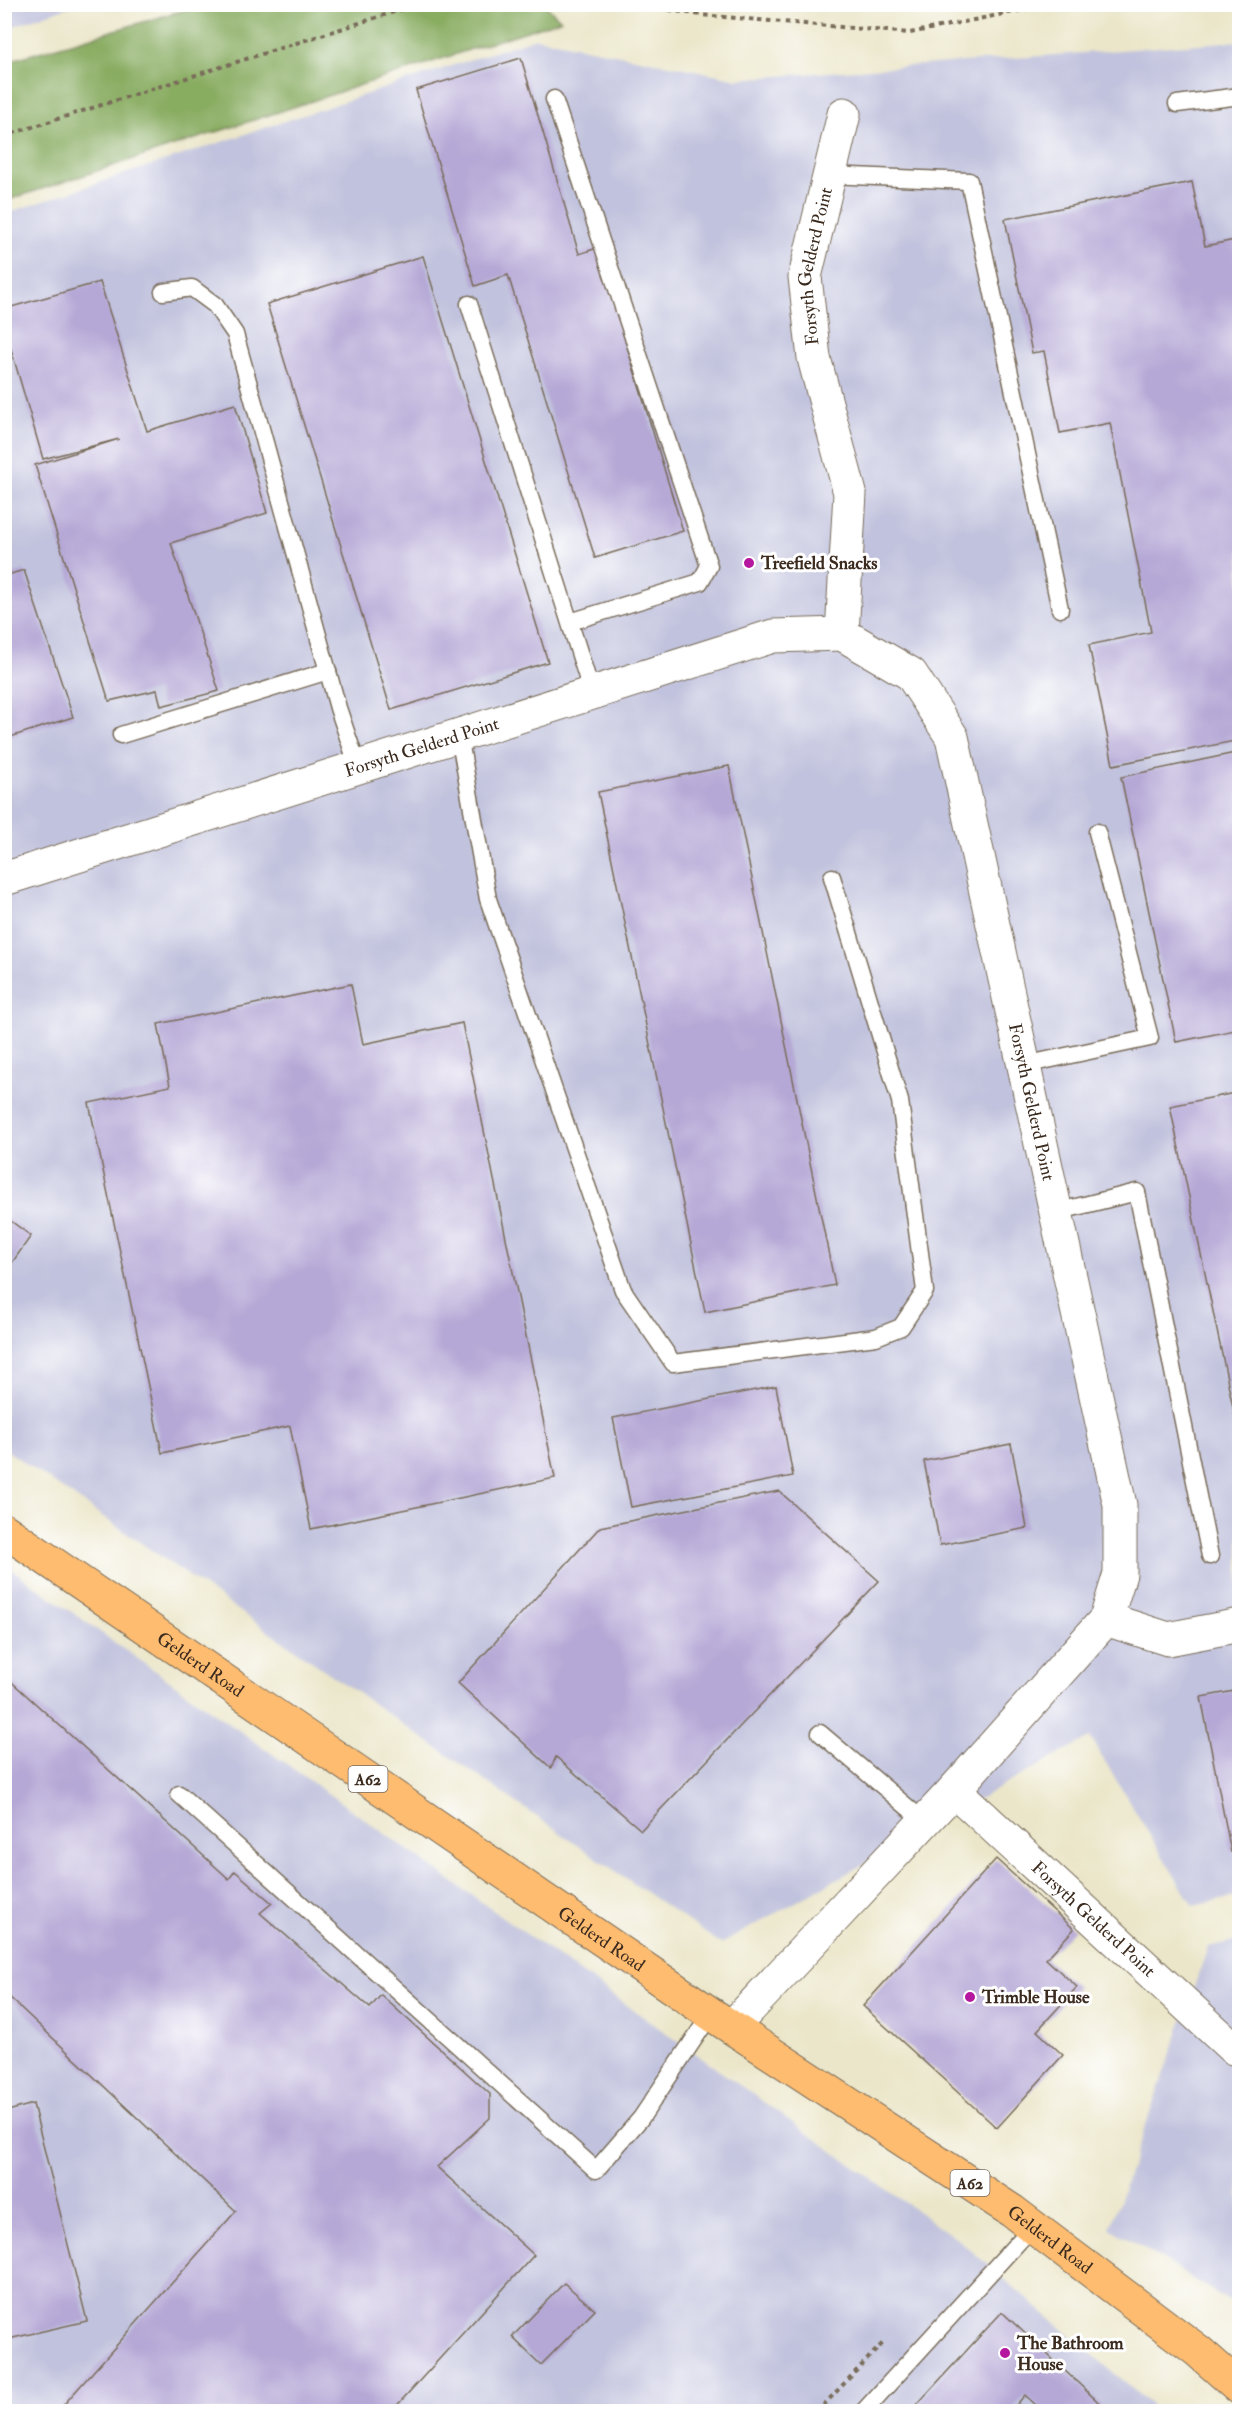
<svg xmlns="http://www.w3.org/2000/svg" width="1244" height="2416" viewBox="0 0 1244 2416" font-family="'IM FELL Double Pica',serif">
  <style>
    .industrial { fill: #c1c2dd }
    .forest { fill: #88ac61; stroke: #626b40; stroke-width: 1.5 }
    .building { fill: #b5a8d6 }
    .lines { fill: none; stroke-linecap: round; stroke-linejoin: round }
    .lane-casing { stroke: #796c5a; stroke-width: 19 }
    .street-casing { stroke: #796c5a; stroke-width: 35 }
    .primary-casing { stroke: #796c5a; stroke-width: 35 }
    .path { stroke: #796c5a; stroke-width: 4; stroke-dasharray: 4.5 4.5; stroke-linecap: butt }
    .lane { stroke: #fff; stroke-width: 16 }
    .street { stroke: #fff; stroke-width: 33 }
    .primary { stroke: #febc70; stroke-width: 33 }
    .poi-dot { fill: #b5179e; stroke: #fff; stroke-width: 2 }
    .labels { text-anchor: middle; stroke-width: 6; stroke-linejoin: round; paint-order: stroke }
    .shield { fill: #fff; stroke: #766a62; stroke-width: 1.5 }
    .shield-label { font-size: 16px; font-weight: bold; fill: #3b2a1e }
    .street-label { font-size: 18px; fill: #3b2a1e; stroke: #fff }
    .poi-label { font-size: 18px; font-weight: bold; fill: #3b2a1e; stroke: #fff; text-anchor: start }
  </style>
  <rect width="100%" height="100%" fill="#fff"/>
  <filter id="ink" filterUnits="userSpaceOnUse"><feTurbulence type="fractalNoise" baseFrequency=".0167" numOctaves="2"/><feDisplacementMap in="SourceGraphic" scale="12" xChannelSelector="R" yChannelSelector="G"/><feConvolveMatrix kernelMatrix="1 2 1 2 8 2 1 2 1" color-interpolation-filters="sRGB"/></filter>
  <filter id="wash" filterUnits="userSpaceOnUse"><feTurbulence type="fractalNoise" baseFrequency=".008" numOctaves="4" result="noise"/><feDisplacementMap in="SourceGraphic" scale="24" xChannelSelector="R" yChannelSelector="G"/><feGaussianBlur stdDeviation="1.35" result="paint"/><feColorMatrix in="noise" values="0 0 0 0 0 0 0 0 0 0 0 0 0 0 0 0 0 1.4 0 .05"/><feComposite in="paint" operator="in"/></filter>
  <g filter="url(#wash)">
    <rect width="100%" height="100%" fill="#ebe6c9"/>
    <!-- industrial -->
    <g class="industrial">
      <path d="M74,4V5L5,29V5Z"/>
      <path d="M536,38L738,79L1239,41V1896L1193,1906L1090,1737L721,1944L5,1449L4,214Z"/>
      <path d="M4,1564L961,2242L1158,2411H5Z"/>
      <path d="M1239,1940V2307L1110,2228L1208,1947Z"/>
    </g>
    <!-- forest -->
    <path class="forest" d="M544,4L561,20L5,201V62L202,5Z"/>
    <g id="blocks">
      <!-- building -->
      <g class="building">
        <path d="M521,58L579,254L597,248L683,531L595,558L508,275L475,286L416,90Z"/>
        <path d="M1192,182L1205,246L1240,239V740L1113,765L1089,645L1151,632L1110,423L1060,433L1044,351L1032,353L1005,219Z"/>
        <path d="M423,256L548,662L391,710L267,304Z"/>
        <path d="M100,282L147,431L235,404L267,513L171,543L219,691L161,706L157,690L109,701L35,465L119,439L43,459L4,325V309Z"/>
        <path d="M24,570L73,717L4,739V576Z"/>
        <path d="M1240,752V1029L1176,1042L1121,777Z"/>
        <path d="M729,766L835,1285L705,1312L598,792Z"/>
        <path d="M351,984L363,1044L462,1023L555,1478L311,1529L290,1426L162,1453L89,1103L170,1086L158,1024Z"/>
        <path d="M1240,1092V1431H1238L1170,1106Z"/>
        <path d="M4,1216L31,1236L4,1274Z"/>
        <path d="M776,1386L793,1476L631,1507L613,1418Z"/>
        <path d="M1011,1444L1027,1528L940,1545L924,1461Z"/>
        <path d="M779,1491L879,1581L641,1830L556,1757L551,1768L458,1683L600,1527Z"/>
        <path d="M4,1675L229,1879L235,1871L272,1903L260,1913L370,2008L381,1995L490,2094V2118L437,2167L534,2255L391,2412L59,2410L236,2211L4,1992Z"/>
        <path d="M1240,1690V1850L1231,1852L1201,1697Z"/>
        <path d="M996,1859L1074,1929L1046,1959L1077,1987L1037,2031L1063,2055L997,2128L863,2006Z"/>
        <path d="M33,2104L87,2321L4,2340V2112Z"/>
        <path d="M564,2283L595,2310L541,2365L512,2337Z"/>
        <path d="M1002,2312L1109,2412H1037L1040,2409L1025,2395L1010,2412H910Z"/>
      </g>
    </g>
  </g>
  <g filter="url(#ink)">
    <use href="#blocks" fill-opacity="0" stroke="#796c5a" stroke-width="1.5"/>
    <g class="lines">
      <!-- lane casing -->
      <g class="lane-casing">
        <g id="lane">
          <path d="M554,99L709,566L700,582L570,622"/>
          <path d="M1177,104L1240,96"/>
          <path d="M829,175L969,181L1060,609"/>
          <path d="M163,292L192,288L215,305L235,334L338,708L358,767"/>
          <path d="M469,304L592,693"/>
          <path d="M121,735L328,671"/>
          <path d="M459,735L488,899L623,1290L673,1363L876,1337L901,1327L925,1291L900,1101L832,877"/>
          <path d="M1024,1065L1150,1038L1097,832"/>
          <path d="M1056,1212L1137,1192L1210,1556"/>
          <path d="M820,1733L925,1822"/>
          <path d="M179,1794L596,2170L641,2118L711,2014"/>
          <path d="M863,2412L1033,2226"/>
        </g>
      </g>
      <!-- street casing -->
      <g class="street-casing">
        <g id="street">
          <path id="s1" d="M842,634L850,493L814,358L805,277L844,114"/>
          <path id="s2" d="M4,879L773,636L842,634L911,674L952,737L1120,1505V1574L1106,1619L954,1790L733,2026"/>
          <path d="M1106,1619L1168,1639L1240,1625"/>
          <path id="s3" d="M954,1790L1233,2048"/>
        </g>
      </g>
      <!-- primary casing -->
      <g class="primary-casing">
        <g id="primary">
          <path id="s4" d="M4,1530L711,2014L1012,2211L1198,2351L1240,2388"/>
        </g>
      </g>
      <!-- path -->
      <g class="path">
        <path d="M633,4L701,15L910,33L1052,4"/>
        <path d="M4,136L419,4"/>
        <path d="M817,2412L883,2343"/>
      </g>
      <!-- lane -->
      <use href="#lane" class="lane"/>
      <!-- street -->
      <use href="#street" class="street"/>
      <!-- primary -->
      <use href="#primary" class="primary"/>
    </g>
  </g>
  <!-- markers -->
  <g class="poi-dot">
    <circle cx="749" cy="563" r="6"/>
    <circle cx="970" cy="1997" r="6"/>
    <circle cx="1005" cy="2353" r="6"/>
  </g>
  <g class="labels">
    <!-- shield labels -->
    <g class="shield">
      <rect x="348.5" y="1766" width="39" height="26" rx="4.5"/>
      <rect x="950.5" y="2170" width="39" height="26" rx="4.5"/>
    </g>
    <g class="shield-label">
      <text x="368" y="1785">A62</text>
      <text x="970" y="2189">A62</text>
    </g>
    <!-- street labels -->
    <g class="street-label">
      <text dy="6" stroke="none"><textPath href="#s1" startOffset="374">Forsyth Gelderd Point</textPath></text>
      <text dy="6" stroke="none"><textPath href="#s2" startOffset="438">Forsyth Gelderd Point</textPath></text>
      <text dy="6" stroke="none"><textPath href="#s2" startOffset="1404">Forsyth Gelderd Point</textPath></text>
      <text dy="6" stroke="none"><textPath href="#s4" startOffset="238">Gelderd Road</textPath></text>
      <text dy="6" stroke="none"><textPath href="#s3" startOffset="190">Forsyth Gelderd Point</textPath></text>
      <text dy="6" stroke="none"><textPath href="#s4" startOffset="724">Gelderd Road</textPath></text>
      <text dy="6" stroke="none"><textPath href="#s4" startOffset="1264">Gelderd Road</textPath></text>
    </g>
    <!-- poi labels -->
    <g class="poi-label">
      <text x="761" y="569">Treefield Snacks</text>
      <text x="982" y="2003">Trimble House</text>
      <text x="1017" y="2349">The Bathroom<tspan x="1017" dy="21">House</tspan></text>
    </g>
  </g>
  <!-- margin -->
  <rect width="1244" height="2416" fill="none" stroke="#fff" stroke-width="24"/>
</svg>
